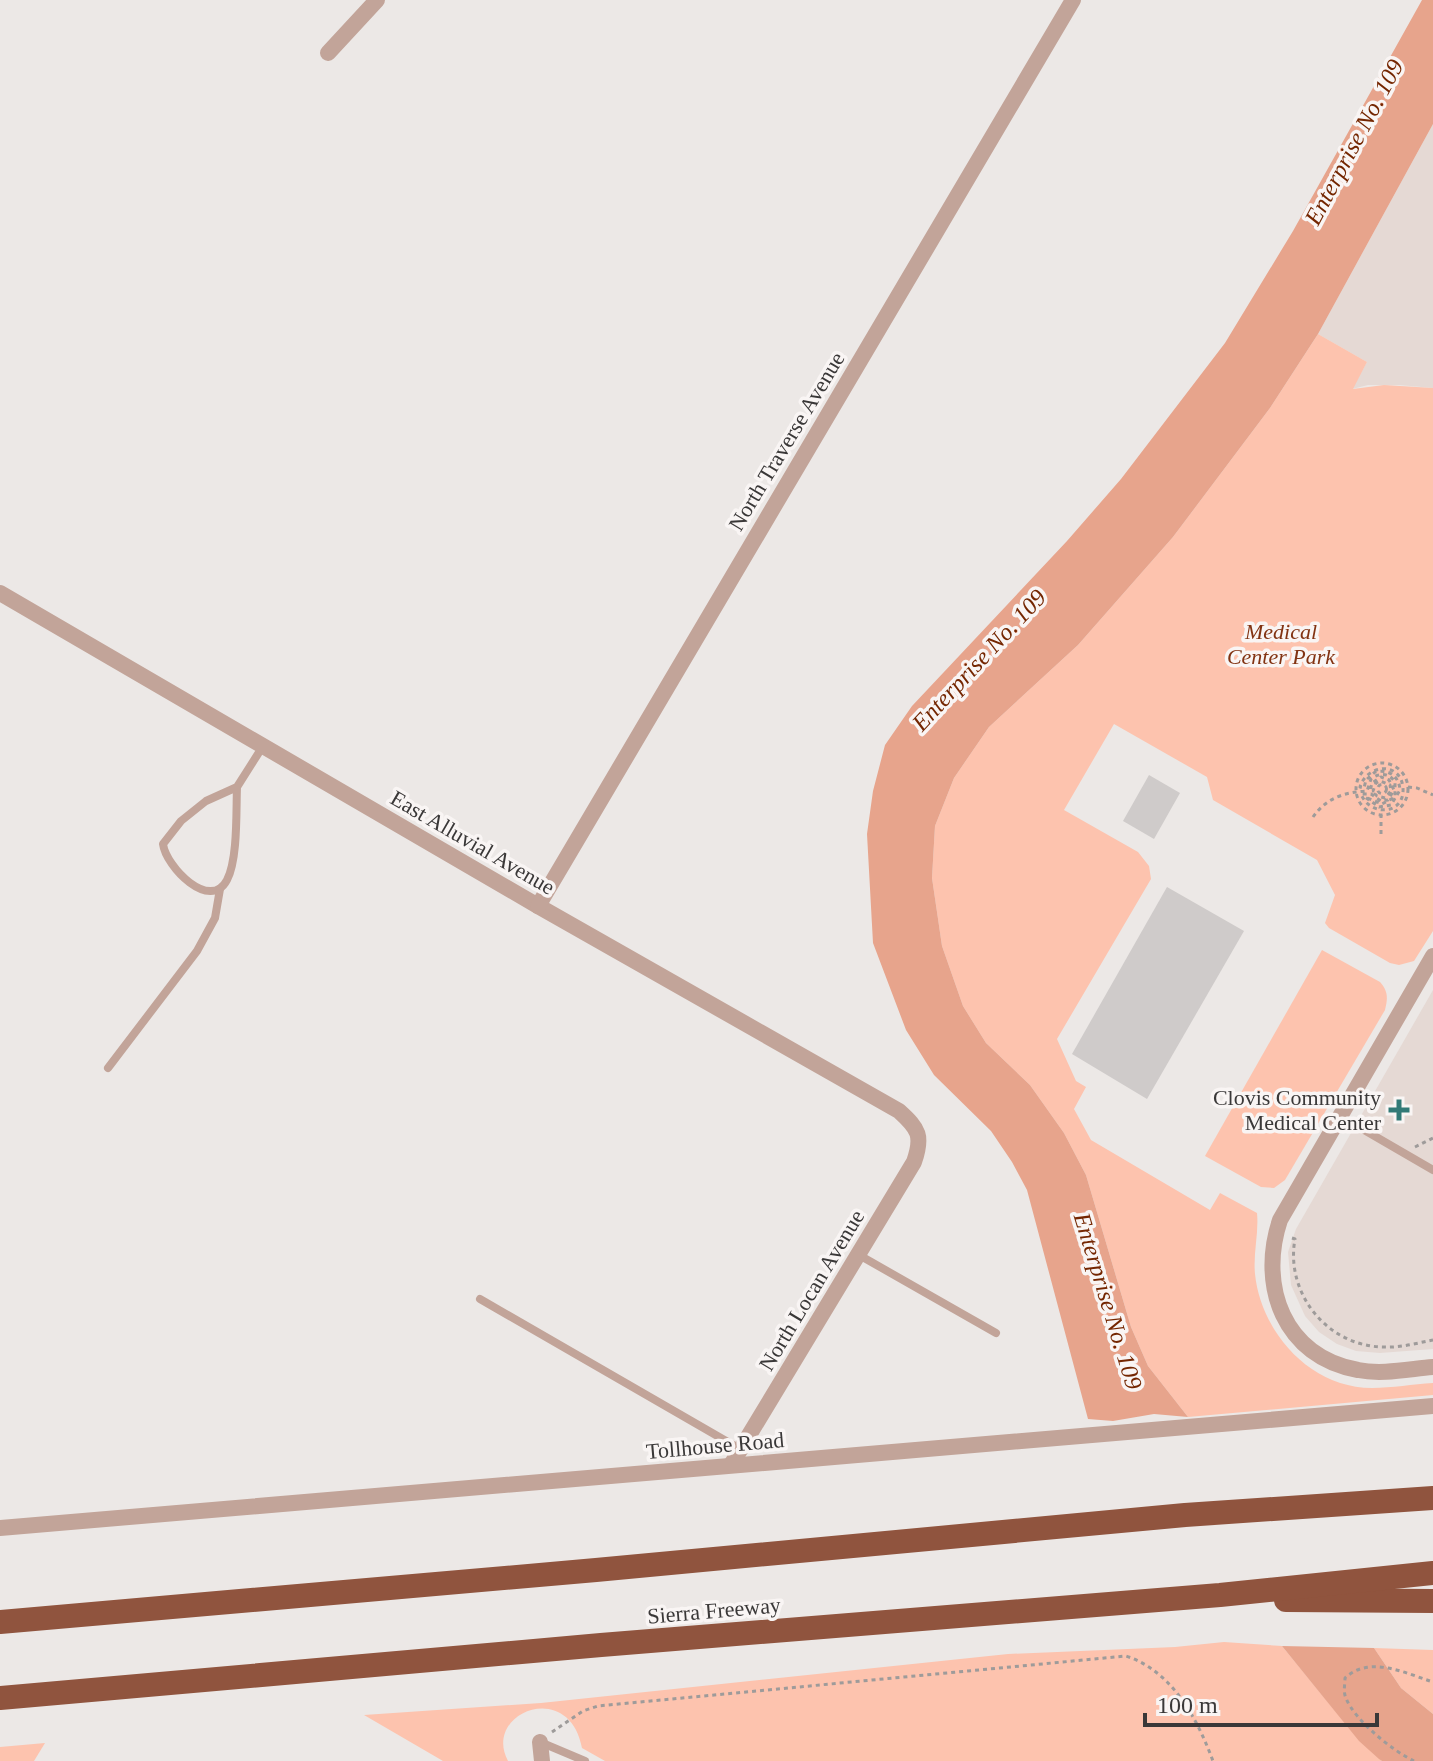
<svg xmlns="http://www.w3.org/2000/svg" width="1433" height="1761" viewBox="0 0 1433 1761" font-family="Georgia,serif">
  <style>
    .built { fill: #e5d9d4 }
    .green { fill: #fdc3ae }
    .water { fill: #e7a48c }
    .building { fill: #cfcbca }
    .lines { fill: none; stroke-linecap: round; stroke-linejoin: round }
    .path { stroke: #9e9b9a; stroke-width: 3; stroke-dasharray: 4 4; stroke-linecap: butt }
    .service { stroke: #c2a499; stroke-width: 8 }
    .minor { stroke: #c2a499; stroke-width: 16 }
    .motorway { stroke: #90543e; stroke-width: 24 }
    .poi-dot { fill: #327a77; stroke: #f9f5f4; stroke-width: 3 }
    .labels { text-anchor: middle; stroke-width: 7; stroke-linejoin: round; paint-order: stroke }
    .street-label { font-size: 22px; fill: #3a3838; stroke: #f9f5f4 }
    .park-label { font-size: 22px; font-style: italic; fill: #823312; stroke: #f9f5f4 }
    .poi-label { font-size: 22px; fill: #3a3838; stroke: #f9f5f4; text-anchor: end }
    .water-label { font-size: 24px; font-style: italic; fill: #742601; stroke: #f9f5f4 }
  </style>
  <rect width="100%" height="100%" fill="#ece8e6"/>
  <!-- built -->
  <g class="built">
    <path d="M1433,124V388L1399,385H1368L1352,389L1367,362L1318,334Z"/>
    <path d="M1433,990V1349L1380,1353L1356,1351L1337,1344L1319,1332L1305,1316L1291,1285L1288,1252L1296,1229Z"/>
  </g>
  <!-- green -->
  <g class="green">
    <path d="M1318,334L1367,362L1353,389L1384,385L1433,388V931L1414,961L1399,965L1390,963L1329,928L1325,923L1335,895L1317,860L1213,800L1207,777L1114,724L1064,810L1138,852L1149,866L1151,879L1057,1039L1076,1081L1086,1087L1074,1109L1091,1140L1210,1210L1220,1193L1257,1213C1259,1233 1253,1253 1255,1274C1261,1332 1310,1388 1372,1388C1392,1388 1413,1384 1433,1383V1395L1188,1417L1148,1366L1131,1327L1086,1175L1064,1133L1030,1085L986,1043L963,1006L942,946L932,878L935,826L954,778L989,727L1078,645L1173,537L1270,408Z"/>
    <path d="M1322,950L1380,982C1388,991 1388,998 1385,1010L1285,1180L1274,1188L1261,1187L1205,1156Z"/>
    <path d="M1224,1642L1282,1646L1359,1740L1382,1761H605L582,1748C569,1678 482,1713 508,1761H443L364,1715L541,1703L1008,1654L1175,1647Z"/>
    <path d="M1374,1648L1433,1650V1714L1401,1688Z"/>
    <path d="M45,1743L34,1761H0V1747Z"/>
  </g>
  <!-- water -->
  <g class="water">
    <path d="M1422,0H1433V124L1318,334L1270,408L1173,537L1078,645L989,727L954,778L935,826L932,878L942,946L963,1006L986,1043L1030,1085L1064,1133L1086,1175L1131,1327L1148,1366L1188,1417L1154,1414L1113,1421L1088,1419L1027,1190L1012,1162L991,1131L934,1075L906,1030L873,943L867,834L873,791L885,745L912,706L1067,541L1121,479L1225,343L1293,231Z"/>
    <path d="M1282,1646L1374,1648L1401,1688L1433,1714V1761H1382L1379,1759L1359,1741Z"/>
  </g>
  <!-- building -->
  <g class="building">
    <path d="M1149,775L1180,793L1154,839L1123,821Z"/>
    <path d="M1167,887L1244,931L1147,1099L1072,1054Z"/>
  </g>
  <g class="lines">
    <!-- path -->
    <g class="path">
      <circle cx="1382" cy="789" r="26"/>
      <circle cx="1382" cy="789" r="4.5"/>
      <path d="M1408,787L1417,788L1433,795"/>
      <path d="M1313,817C1326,798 1345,792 1367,791L1371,779C1380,772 1389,773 1395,782V797L1382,804L1365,797L1379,807L1391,805L1400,790C1399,776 1389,769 1375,772L1366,780L1364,788L1360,787C1367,764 1401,761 1403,788C1405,815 1370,817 1361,794H1371L1381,801L1388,800L1394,790L1389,780L1381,777L1372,783L1370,791H1373L1376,783L1380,781L1390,785L1391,791L1385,798L1377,796L1375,794L1379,792"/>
      <path d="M1381,834V815"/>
      <path d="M1415,1147L1433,1138"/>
      <path d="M1292,1238L1295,1239C1285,1293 1327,1346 1383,1347C1400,1348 1417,1343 1433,1340"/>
      <path d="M552,1732L583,1711L598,1706L1126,1656C1172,1671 1197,1718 1213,1761"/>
      <path d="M1414,1761C1393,1751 1354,1720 1346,1698C1343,1692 1345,1685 1345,1678C1370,1655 1405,1673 1433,1682"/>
    </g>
    <!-- service -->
    <g class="service">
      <path d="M237,787C236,811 238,859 227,880C210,912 166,867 163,844L181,821L206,801L237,787L263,746"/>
      <path d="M108,1068L197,951L215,918L220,889"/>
      <path d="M1340,1116L1433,1170"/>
      <path d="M859,1255L996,1333"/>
      <path d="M480,1299L740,1449"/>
      <path d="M540,1742L585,1761"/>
    </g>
    <!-- minor -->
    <g class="minor">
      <path d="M328,53L377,0"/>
      <path d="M0,593L538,906L899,1111C919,1129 923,1136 914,1162L731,1465"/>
      <path d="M538,906L1073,0"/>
      <path d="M1433,956L1280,1220C1258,1286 1284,1357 1358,1370C1382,1375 1409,1369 1433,1367"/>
      <path d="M0,1528L1433,1406"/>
      <path d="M540,1742L542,1761"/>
    </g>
    <!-- motorway -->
    <g class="motorway">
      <path d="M1286,1600L1433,1601"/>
      <path d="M0,1622L596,1570L1185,1515L1433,1498"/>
      <path d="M0,1698L601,1645L1220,1595L1433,1573"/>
    </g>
  </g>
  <!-- markers -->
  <path class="poi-dot" d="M1395 1098h8v8h8v8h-8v8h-8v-8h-8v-8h8z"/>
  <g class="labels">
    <!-- street labels -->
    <g class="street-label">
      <text transform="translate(786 441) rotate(-59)" y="8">North Traverse Avenue</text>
      <text transform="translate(473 842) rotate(30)" y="8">East Alluvial Avenue</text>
      <text transform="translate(811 1290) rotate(-59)" y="8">North Locan Avenue</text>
      <text transform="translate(715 1445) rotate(-5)" y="8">Tollhouse Road</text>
      <text transform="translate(714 1610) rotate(-5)" y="8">Sierra Freeway</text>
    </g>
    <!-- park labels -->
    <g class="park-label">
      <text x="1281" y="639">Medical<tspan x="1281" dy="25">Center Park</tspan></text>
    </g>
    <!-- poi labels -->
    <g class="poi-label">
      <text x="1381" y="1105">Clovis Community<tspan x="1381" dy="25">Medical Center</tspan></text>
    </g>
    <!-- water labels -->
    <g class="water-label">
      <text transform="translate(1354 142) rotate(-62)" y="8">Enterprise No. 109</text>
      <text transform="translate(979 660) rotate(-47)" y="8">Enterprise No. 109</text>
      <text transform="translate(1108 1301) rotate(73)" y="8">Enterprise No. 109</text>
    </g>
  </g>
  <!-- scale -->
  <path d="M1145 1713v12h232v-12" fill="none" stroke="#3a3838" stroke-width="4"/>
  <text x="1157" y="1713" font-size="24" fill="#3a3838" stroke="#f9f5f4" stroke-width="6" paint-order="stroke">100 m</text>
</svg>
